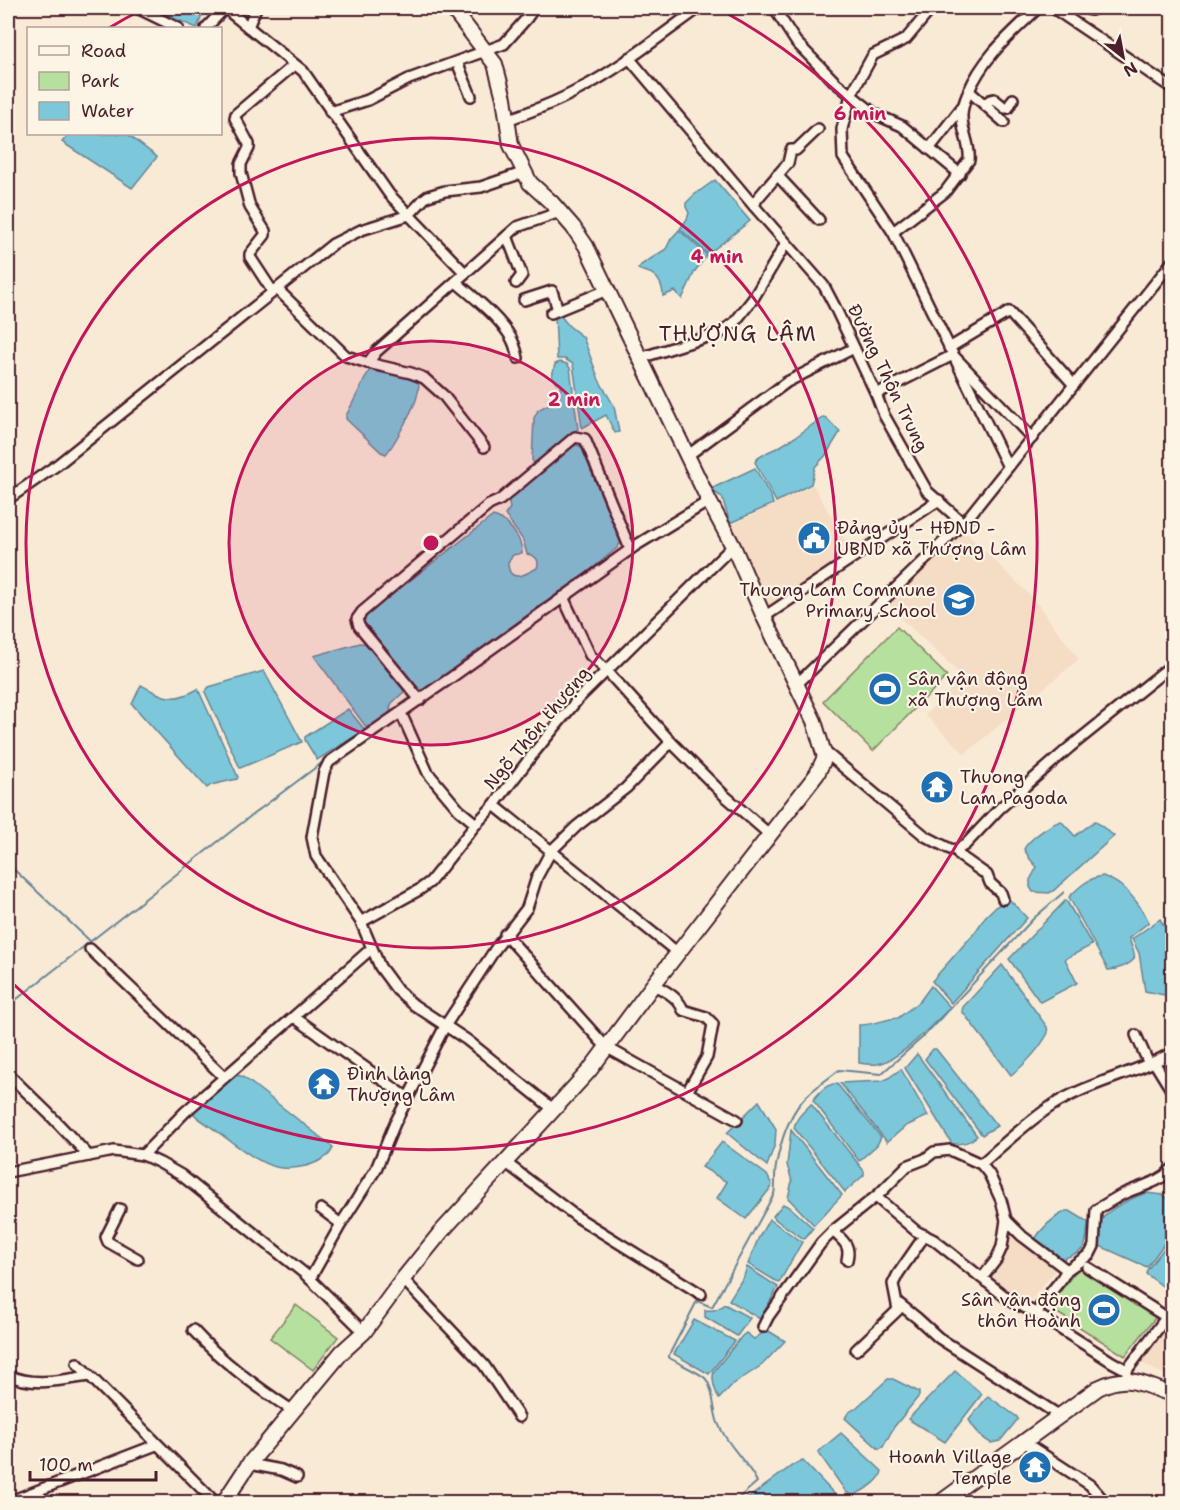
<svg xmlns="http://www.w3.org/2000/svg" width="1180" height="1510" viewBox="0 0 1180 1510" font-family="'Shantell Sans',sans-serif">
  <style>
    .built { fill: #f5dcc4 }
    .green { fill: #b6e09d; stroke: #808064; stroke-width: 1.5 }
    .water { fill: #7bc8da; stroke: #678494; stroke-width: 1.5 }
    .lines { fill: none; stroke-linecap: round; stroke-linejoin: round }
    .stream { stroke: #678494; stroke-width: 2 }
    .street-casing { stroke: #4a1f2b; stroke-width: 14 }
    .secondary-casing { stroke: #4a1f2b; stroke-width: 18 }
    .street { stroke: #fcf5e5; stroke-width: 9 }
    .secondary { stroke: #fcf5e5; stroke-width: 14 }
    .ring { fill: none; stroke: #c2185b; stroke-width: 3 }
    .labels { text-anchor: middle; stroke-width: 4.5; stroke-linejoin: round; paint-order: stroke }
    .street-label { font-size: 18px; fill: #4a1f2b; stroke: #fcf5e5 }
    .poi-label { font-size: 18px; fill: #4a1f2b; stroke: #fcf5e5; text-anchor: start }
    .quarter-label { font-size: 21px; letter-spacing: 1.5px; fill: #4a1f2b; stroke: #fcf5e5 }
    .centre { fill: #c2185b; stroke: #fcf5e5; stroke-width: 3 }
    .ring-label { font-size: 18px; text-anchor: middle; font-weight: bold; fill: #c2185b; stroke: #fcf5e5; stroke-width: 4.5; stroke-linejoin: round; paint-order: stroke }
  </style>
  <rect width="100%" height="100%" fill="#f9ead6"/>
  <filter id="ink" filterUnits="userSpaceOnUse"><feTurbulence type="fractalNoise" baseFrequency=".0167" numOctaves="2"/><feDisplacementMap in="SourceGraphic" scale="12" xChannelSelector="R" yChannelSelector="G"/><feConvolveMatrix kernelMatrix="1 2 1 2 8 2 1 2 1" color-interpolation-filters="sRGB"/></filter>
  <g filter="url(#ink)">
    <!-- built -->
    <g class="built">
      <path d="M813,485L853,554L770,610L726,528Z"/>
      <path d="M963,530L1032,597L1079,659L965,754L925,715L959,682L957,671L886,604Z"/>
      <path d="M1008,1225L1058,1267L1028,1304L989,1275L1000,1261L1004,1253Z"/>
      <path d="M1172,1305V1379L1129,1356Z"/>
    </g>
    <!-- green -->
    <g class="green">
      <path d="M897,627L947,676L873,751L823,701Z"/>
      <path d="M1082,1263L1159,1313L1125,1356L1048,1307Z"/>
      <path d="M296,1305L338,1337L313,1370L270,1338Z"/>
    </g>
    <!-- water -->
    <g class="water">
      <path d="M149,8H205L197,28Z"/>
      <path d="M69,134H127L157,157L132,188L62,142Z"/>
      <path d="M715,180L750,221L708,254L680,229L687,219L689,213L686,207V203L694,195Z"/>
      <path d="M679,230L707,255L695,271L682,299L675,291L663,296C663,286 658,275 647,272C644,271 641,271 638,269L641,265L666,249L671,239Z"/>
      <path d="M559,314L569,326L583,337L599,380L614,406L619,432L615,433L606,415L582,428L573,364L565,359H557L555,315Z"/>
      <path d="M560,362L567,364L570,368L578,429L537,462L534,463L532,460L534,418L538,410L549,404L558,394L561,386L556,382L552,376L555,364Z"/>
      <path d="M371,367L419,382C419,388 418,394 416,400C411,413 394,445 386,454L381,452L346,419V416Z"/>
      <path d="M823,417L826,418L840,432L826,455L815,467L811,484L776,502L755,462L758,458L768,452L779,447L797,436Z"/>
      <path d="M575,445L580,446L589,455L623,539L617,548L587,573L584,578L552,599L545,601L530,615L432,687L422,693L420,692L364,623L366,615L493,516C507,519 522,538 522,553L513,555L508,562C508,584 525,575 537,568C540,560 536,556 527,554L523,540L505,515L510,508L508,499L518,488L567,450Z"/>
      <path d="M755,468L771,497L773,504L730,523L722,497L711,490L715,487Z"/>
      <path d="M360,643L369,644L374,648L406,690L392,703L390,708L391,712C386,720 375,725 366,727L314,656Z"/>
      <path d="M264,671L302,742L240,768L205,692L209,687Z"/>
      <path d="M141,685C165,698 173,703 198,689L238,777L237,779L211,785L207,788L132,704Z"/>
      <path d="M348,709L364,729L360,733L317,760L305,740V737Z"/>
      <path d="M1061,821L1075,836L1095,821L1114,836L1053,891L1049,893L1033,892L1030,887V880L1037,867L1030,859L1024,849C1029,839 1051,824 1061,821Z"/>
      <path d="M1103,876C1109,879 1115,881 1121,886C1132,894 1143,910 1149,922L1129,938C1133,954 1142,959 1122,967C1117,969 1113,970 1108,970L1069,897C1079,887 1088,878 1103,876Z"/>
      <path d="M1009,899L1027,918L951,1003L932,981L976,931L985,917L995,907Z"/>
      <path d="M1066,900L1092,945L1065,959L1077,983L1040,1002L1009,959Z"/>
      <path d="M1160,919L1172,939V993L1169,996L1145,991L1139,953L1132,939Z"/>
      <path d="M1002,965L1047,1027L1048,1033C1040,1048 1025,1065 1011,1075L962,1011L963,1007Z"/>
      <path d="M931,986L950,1007L949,1009C930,1026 903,1058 878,1064C871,1065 865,1064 859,1063V1025C873,1025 885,1019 898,1018L920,1001Z"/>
      <path d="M933,1049H936L997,1126L982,1135L925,1059Z"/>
      <path d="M917,1054L977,1136C969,1143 962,1144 952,1144L905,1068Z"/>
      <path d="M901,1069L928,1116L906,1126L887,1142L840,1083L882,1081L887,1079Z"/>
      <path d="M235,1075L241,1076L250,1082L333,1147C331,1155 325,1158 317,1162C307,1167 288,1170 276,1167C253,1162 219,1131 198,1118L194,1114L195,1110Z"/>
      <path d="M833,1084H837L881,1137L877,1145L859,1161L813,1100C819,1093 824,1086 833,1084Z"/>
      <path d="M759,1101L776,1129L775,1144L767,1166L727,1133Z"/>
      <path d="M811,1104L864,1171V1175L845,1192L794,1128C795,1118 805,1111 811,1104Z"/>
      <path d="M791,1130L842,1195L814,1225L788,1198L792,1181L787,1165Z"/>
      <path d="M722,1142L767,1175L772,1185L769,1190L746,1219L717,1198L727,1182L702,1167Z"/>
      <path d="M1146,1193L1164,1195L1172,1203V1233L1147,1267L1100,1246C1087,1215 1124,1202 1146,1193Z"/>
      <path d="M783,1204L791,1208L813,1228L804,1239L776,1220L773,1216Z"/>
      <path d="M1066,1211H1070L1088,1222C1086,1253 1086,1249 1058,1261L1033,1242C1041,1229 1052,1218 1066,1211Z"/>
      <path d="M769,1219L802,1242L779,1283L748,1264L758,1239Z"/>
      <path d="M1172,1238V1293L1146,1274L1147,1270Z"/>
      <path d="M747,1267L778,1287L760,1319L729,1300L744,1276Z"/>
      <path d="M724,1304L750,1318L737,1336L705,1317V1310C712,1311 719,1310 724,1304Z"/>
      <path d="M694,1320L735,1341L709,1374L674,1354Z"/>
      <path d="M767,1330L785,1341L762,1365L732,1385L719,1399C715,1390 711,1380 714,1371L742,1336L746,1333L754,1339Z"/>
      <path d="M955,1371L982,1394L945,1442L908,1419Z"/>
      <path d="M888,1379H893L919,1392V1396L894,1427L883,1447L879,1449L845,1418L848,1413L857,1407Z"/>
      <path d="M988,1396L1017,1417L1018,1419L1000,1441L991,1443C981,1438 975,1430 969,1420Z"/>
      <path d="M841,1433L882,1471C880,1483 863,1490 853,1496L846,1492L818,1452Z"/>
      <path d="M803,1461L842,1502H743L793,1465Z"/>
    </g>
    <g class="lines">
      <!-- stream -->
      <g class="stream">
        <path d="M389,713L414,695"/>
        <path d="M348,743L373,725"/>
        <path d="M8,864L90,941"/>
        <path d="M8,1006L252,815L327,759"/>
        <path d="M734,1502L757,1482C747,1461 727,1446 718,1423C713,1411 714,1388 705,1378C697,1371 677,1363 668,1357L697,1301L712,1307L774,1194C776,1185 774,1176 776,1166C780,1144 788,1118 802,1101C812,1089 827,1080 839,1070L881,1074L923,1037L1034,918L1064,892"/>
      </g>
      <!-- street casing -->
      <g class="street-casing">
        <g id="street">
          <path d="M137,8L178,28"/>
          <path d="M227,8L232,14L303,71L389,194L465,273"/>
          <path d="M774,8L796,42L836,83L875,114L902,126L960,174"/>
          <path d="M932,8L906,39L873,55L851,95L842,129L843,157L893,232L1008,467"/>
          <path d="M1053,8L1172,88"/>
          <path d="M1085,8L1091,10L1096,8"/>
          <path d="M248,27L256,8"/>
          <path d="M206,28L225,8"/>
          <path d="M629,58L754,206L824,286L834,305L876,394L884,415L927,491L963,523"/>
          <path d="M457,62L471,96"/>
          <path d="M969,91L1004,122"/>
          <path d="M985,105L990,100L994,99L1005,108H1008L1013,99"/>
          <path d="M330,112L368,100L409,79L504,44L527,18L534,8"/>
          <path d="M507,120C532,111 557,102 580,89C622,67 661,35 699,8"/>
          <path d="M929,149L962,107"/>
          <path d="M777,175L819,220"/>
          <path d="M754,206L757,199L788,163L791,150H796L818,129"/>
          <path d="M893,232L945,192L969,160C971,145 961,130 962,115C962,107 965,100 968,93C983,57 1011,34 1038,8"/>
          <path d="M507,236L522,275L516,283"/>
          <path d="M456,282C474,297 506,323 514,344C516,349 517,353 518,358"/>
          <path d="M277,289L346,356L368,363L411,373L424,378L443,395L484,447"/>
          <path d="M273,292L250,257V254L265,235V231L250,207L241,173V164L249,148V144L235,118L236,114L294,65"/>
          <path d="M524,300L552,291L558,310"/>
          <path d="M551,313L607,290"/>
          <path d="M949,348L1009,312L1074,385"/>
          <path d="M640,358L720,333L734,323L753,299L786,243"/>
          <path d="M368,363L376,352L410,322L517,227L560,212"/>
          <path d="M876,394L953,355L1032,438"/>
          <path d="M687,456L787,382L854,348"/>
          <path d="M8,499L57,465L333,244L361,230L409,215L424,199L428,196L445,191L481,187L525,172"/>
          <path d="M563,597L590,655L607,671L671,742L724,795L769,834"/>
          <path d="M764,617L939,500"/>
          <path d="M797,684L966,520L1172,262"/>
          <path d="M420,700L359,626L357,619L362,612L489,505L500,500L575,437L585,439L630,549"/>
          <path d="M401,713L428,773L459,810L476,824"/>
          <path d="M824,751L925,836L950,849L956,850L965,845L1000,808L1070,747L1172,665"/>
          <path d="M494,805L678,953"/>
          <path d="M956,850L960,856L987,875L990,883L1001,893L1003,899"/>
          <path d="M361,922L419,890L430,882L476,824L494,805L533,754L578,699L733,546"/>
          <path d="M505,934L606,1047L737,1120"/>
          <path d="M90,949L224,1077"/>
          <path d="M653,985C665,990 679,998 683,1010L706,1017L713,1024L707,1057L687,1092"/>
          <path d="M294,1017L408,1098"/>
          <path d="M1136,1035L1149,1064"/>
          <path d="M1154,1062L1172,1091"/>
          <path d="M8,1074L48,1113L89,1156"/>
          <path d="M553,1109L467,1040L414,1005L397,990L380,967L361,922L316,856L312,837L324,772L329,762L452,677L635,546L709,501"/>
          <path d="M143,1155L185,1112L371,949"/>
          <path d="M505,1162L577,1217L701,1294"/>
          <path d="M981,1164C1004,1144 1027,1122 1053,1105C1090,1082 1134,1074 1172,1053"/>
          <path d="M8,1172L114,1151L143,1155L160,1163L181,1175L305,1274L364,1332"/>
          <path d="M876,1197L916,1231L934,1240L1012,1302L1030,1310L1037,1314"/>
          <path d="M120,1209L106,1237L108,1242L138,1259"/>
          <path d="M321,1209L341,1224"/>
          <path d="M1006,1220L1022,1236L1067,1270"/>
          <path d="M833,1231C843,1241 851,1245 847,1260"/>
          <path d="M1087,1267L1163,1315L1165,1319L1127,1370V1375"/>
          <path d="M310,1279L341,1224L376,1169L395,1123L445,1026L496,948L527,908L537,877L551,851L577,826L626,788L671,742"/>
          <path d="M403,1279L484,1365L519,1417"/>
          <path d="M897,1302L917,1318L939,1338L1060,1416"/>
          <path d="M763,1327L768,1317L821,1243L833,1231L879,1194L907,1166L925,1159L934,1152L950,1150L981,1164L989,1174L1001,1200L1006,1220L1002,1247L996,1260L982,1278"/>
          <path d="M193,1330C222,1362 257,1387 293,1411"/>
          <path d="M856,1350L898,1310L893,1284L898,1274L925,1235"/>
          <path d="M77,1363L215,1502"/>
          <path d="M1127,1370L1112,1362L1037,1314L1042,1303L1060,1281L1067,1270L1090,1254L1094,1246L1096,1210C1104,1205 1112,1200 1121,1195C1139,1186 1158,1184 1172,1169"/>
          <path d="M8,1375C33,1387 62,1380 89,1376"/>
          <path d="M1024,1442L1090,1485L1105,1502"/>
          <path d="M249,1464L281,1470L297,1477"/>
          <path d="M8,1502L156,1445"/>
        </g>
      </g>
      <!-- secondary casing -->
      <g class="secondary-casing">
        <g id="secondary">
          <path d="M224,1502L249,1464L342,1352L364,1332L403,1279L441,1232L589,1071L653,985L817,774L825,757L814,721L764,617L733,546L709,501L586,246L573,227L552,203L530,183L511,145L504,98L495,64L452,8"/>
          <path d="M941,1502L1098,1388C1129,1372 1144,1386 1172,1394"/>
        </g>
      </g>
      <!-- street -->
      <use href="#street" class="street"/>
      <!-- secondary -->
      <use href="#secondary" class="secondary"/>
    </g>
  </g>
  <!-- distance rings -->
  <circle cx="431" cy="543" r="202" fill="#c2185b" fill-opacity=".12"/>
  <g class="ring">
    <circle cx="431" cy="543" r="202"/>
    <circle cx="431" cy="543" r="405"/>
    <path d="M109 28A607 607 0 0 1 141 10M721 10A607 607 0 1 1 9 980"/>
  </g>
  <!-- icons -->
  <defs>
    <g id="civic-disc" transform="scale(1.725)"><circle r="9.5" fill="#1f6fb2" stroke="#fcf5e5"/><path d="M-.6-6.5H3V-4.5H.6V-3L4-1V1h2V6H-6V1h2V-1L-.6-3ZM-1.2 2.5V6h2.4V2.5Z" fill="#fff"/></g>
    <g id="school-disc" transform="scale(1.725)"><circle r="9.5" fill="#1f6fb2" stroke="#fcf5e5"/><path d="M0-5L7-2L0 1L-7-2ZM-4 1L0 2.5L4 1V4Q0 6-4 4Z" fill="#fff"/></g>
    <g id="stadium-disc" transform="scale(1.725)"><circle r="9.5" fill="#1f6fb2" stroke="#fcf5e5"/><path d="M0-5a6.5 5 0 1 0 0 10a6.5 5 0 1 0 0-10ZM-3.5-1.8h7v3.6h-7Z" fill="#fff"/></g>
    <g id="temple-disc" transform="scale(1.725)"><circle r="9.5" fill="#1f6fb2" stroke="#fcf5e5"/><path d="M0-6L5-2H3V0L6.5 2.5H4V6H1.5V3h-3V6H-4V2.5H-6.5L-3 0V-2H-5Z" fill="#fff"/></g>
  </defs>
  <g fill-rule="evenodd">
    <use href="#civic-disc" x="814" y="538"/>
    <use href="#school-disc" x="959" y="600"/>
    <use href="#stadium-disc" x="885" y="689"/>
    <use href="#temple-disc" x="937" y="787"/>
    <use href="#temple-disc" x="324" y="1084"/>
    <use href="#stadium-disc" x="1104" y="1310"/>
    <use href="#temple-disc" x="1035" y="1467"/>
  </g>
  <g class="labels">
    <!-- street labels -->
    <g class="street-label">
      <text transform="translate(888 378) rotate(64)" y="6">Đường Thôn Trung</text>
      <text transform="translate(537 728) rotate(-50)" y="6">Ngõ Thôn thượng</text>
    </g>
    <!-- poi labels -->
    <g class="poi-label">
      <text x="837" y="534">Đảng ủy - HĐND -<tspan x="837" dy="21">UBND xã Thượng Lâm</tspan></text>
      <text x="936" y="596" text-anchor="end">Thuong Lam Commune<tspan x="936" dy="21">Primary School</tspan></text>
      <text x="908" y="685">Sân vận động<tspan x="908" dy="21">xã Thượng Lâm</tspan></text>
      <text x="960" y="783">Thuong<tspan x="960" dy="21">Lam Pagoda</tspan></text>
      <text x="347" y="1080">Đình làng<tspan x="347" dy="21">Thượng Lâm</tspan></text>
      <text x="1081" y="1306" text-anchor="end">Sân vận động<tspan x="1081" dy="21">thôn Hoành</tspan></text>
      <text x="1012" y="1463" text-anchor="end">Hoanh Village<tspan x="1012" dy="21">Temple</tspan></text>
    </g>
    <!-- quarter labels -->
    <g class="quarter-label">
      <text x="738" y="341">THƯỢNG LÂM</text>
    </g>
  </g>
  <circle cx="431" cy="543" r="9" class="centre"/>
  <g class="ring-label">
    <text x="860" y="120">6 min</text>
    <text x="717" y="263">4 min</text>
    <text x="574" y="406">2 min</text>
  </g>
  <!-- margin -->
  <rect width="1180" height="1510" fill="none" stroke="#fcf5e5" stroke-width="30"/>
  <rect x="15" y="15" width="1150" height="1480" fill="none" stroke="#4a1f2b" stroke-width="2" filter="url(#ink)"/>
  <!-- legend -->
  <rect x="27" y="27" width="195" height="108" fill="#fcf5e5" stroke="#b59f9b" stroke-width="1.5"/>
  <rect x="39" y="46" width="30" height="9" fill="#fcf5e5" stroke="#b59f9b" stroke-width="1.5"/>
  <text x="81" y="57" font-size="18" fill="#4a1f2b">Road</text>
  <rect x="39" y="72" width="30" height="18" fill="#b6e09d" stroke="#b59f9b" stroke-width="1.5"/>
  <text x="81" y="87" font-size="18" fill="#4a1f2b">Park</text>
  <rect x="39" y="102" width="30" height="18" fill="#7bc8da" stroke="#b59f9b" stroke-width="1.5"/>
  <text x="81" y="117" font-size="18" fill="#4a1f2b">Water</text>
  <!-- north arrow -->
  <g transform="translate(1123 57) rotate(149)" stroke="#fcf5e5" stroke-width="4.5" paint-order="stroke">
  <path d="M0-4.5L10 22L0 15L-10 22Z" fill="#4a1f2b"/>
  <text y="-9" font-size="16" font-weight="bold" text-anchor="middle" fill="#4a1f2b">N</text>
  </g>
  <!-- scale -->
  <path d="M30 1471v9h126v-9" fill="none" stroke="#4a1f2b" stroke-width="3"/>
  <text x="39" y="1471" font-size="18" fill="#4a1f2b" stroke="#fcf5e5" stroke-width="4.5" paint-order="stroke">100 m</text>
</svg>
